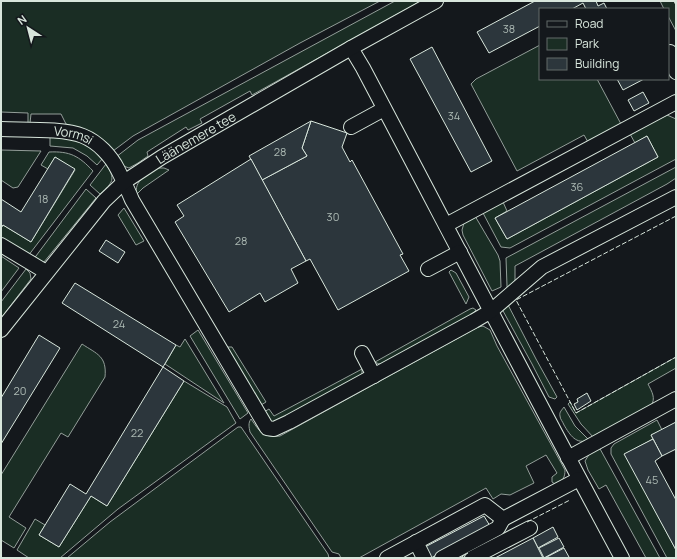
<svg xmlns="http://www.w3.org/2000/svg" width="677" height="559" viewBox="0 0 677 559" font-family="Manrope,sans-serif">
  <style>
    .green { fill: #1a2d24; stroke: #939e99 }
    .building { fill: #2c363c; stroke: #d8e6dc }
    .lines { fill: none; stroke-linecap: round; stroke-linejoin: round }
    .minor-casing { stroke: #d8e6dc; stroke-width: 16 }
    .minor { stroke: #14181c; stroke-width: 14 }
    .fence { stroke: #d8e6dc; stroke-width: 1; stroke-dasharray: 5 2; stroke-linecap: butt }
    .labels { text-anchor: middle; stroke-width: 3; stroke-linejoin: round; paint-order: stroke }
    .number-label { font-size: 11px; fill: #adbab4 }
    .street-label { font-size: 13px; fill: #d8e6dc; stroke: #14181c }
  </style>
  <rect width="100%" height="100%" fill="#14181c"/>
  <!-- green -->
  <g class="green">
    <path d="M1,1H380L300,43L133,136L113,151C98,137 86,129 66,124L61,114H31L30,123H28V113L1,112Z"/>
    <path d="M395,1H421L252,95L250,91L200,119L202,123L188,130L186,127L147,152L148,156L138,163L129,168L121,165L116,157L138,140Z"/>
    <path d="M660,1H674L676,5V31L668,16V9H664Z"/>
    <path d="M540,45V79H597L621,124L588,142L584,135L517,171L471,84L476,79Z"/>
    <path d="M667,115L676,119V159L510,248L501,247L483,213L503,202L507,211L495,218L507,239L658,157L647,136L635,143L630,134Z"/>
    <path d="M50,137C74,138 86,141 103,158L97,165L87,156L73,148L50,146Z"/>
    <path d="M1,150L41,151L18,187L13,188L1,180Z"/>
    <path d="M49,152C70,151 79,156 93,171L28,256L1,239V228L3,225L31,242L75,170L55,157L48,169L41,165Z"/>
    <path d="M106,164C116,180 113,182 100,194L90,185Z"/>
    <path d="M676,167V178L667,184L515,266V283L508,292L507,286L506,258Z"/>
    <path d="M158,168H164L169,170L143,188L137,194C133,181 148,174 158,168Z"/>
    <path d="M86,189L96,198L44,262L40,263L33,260Z"/>
    <path d="M124,208L144,241L136,245L118,215Z"/>
    <path d="M475,216L498,255L500,261L501,287L492,291L463,235L462,230L464,223Z"/>
    <path d="M1,256L19,268L1,292Z"/>
    <path d="M26,269L30,273L31,279L1,318V302Z"/>
    <path d="M451,270L456,273L469,297L466,304L449,272Z"/>
    <path d="M506,301L536,359L557,397L555,399L549,397L532,364L502,309Z"/>
    <path d="M473,308L476,310L472,315L384,363L379,364L375,362L470,309Z"/>
    <path d="M483,326L490,330L497,346L565,470C565,477 563,482 555,484L552,482V477L557,473L546,455L526,466L534,483L510,495L501,494L493,499L486,488L359,558H341L339,554L332,552L250,432C249,427 248,423 251,419C260,432 263,438 280,436L478,327Z"/>
    <path d="M198,330L248,413L240,419L190,336Z"/>
    <path d="M185,339L224,403L165,364L176,345L180,347Z"/>
    <path d="M82,344C97,354 107,356 105,377L68,437L61,433L9,517L26,528L14,548L1,540V475Z"/>
    <path d="M228,347H232L266,402L261,405L226,351Z"/>
    <path d="M676,357V368L648,384C652,392 656,398 651,406L594,438L581,424L568,404L570,402L576,413Z"/>
    <path d="M362,369V375L277,422H271L264,412L269,409L274,416Z"/>
    <path d="M184,381L227,407L236,423L118,509L60,558H29L17,550L35,519L45,525L39,535L59,547L91,496L107,506Z"/>
    <path d="M564,407L575,426L589,440C576,445 570,435 564,425C563,422 560,419 560,416C559,412 562,410 564,407Z"/>
    <path d="M657,420L662,430L651,435L653,439L625,454L676,550V558H667L611,454V448L614,444Z"/>
    <path d="M238,427H241L328,554L329,558H67L110,522Z"/>
    <path d="M599,447L660,558H646L606,485L599,489L588,470L585,461L590,453Z"/>
  </g>
  <!-- building -->
  <g class="building">
    <path d="M535,1H596L598,6L604,3L607,9H586L583,3L572,9H540V26L489,53L477,32Z"/>
    <path d="M432,47L492,161L471,172L410,59Z"/>
    <path d="M617,79H644L623,90Z"/>
    <path d="M643,92L649,103L634,111L628,100Z"/>
    <path d="M311,121L347,133L342,147L350,162L352,160L403,254L400,255L409,271L338,310L310,259L306,261L262,180L307,156L302,148Z"/>
    <path d="M311,121L302,148L307,156L262,180L249,156Z"/>
    <path d="M647,136L658,157L507,239L495,218Z"/>
    <path d="M55,157L75,169L31,242L3,225L1,228V199L21,212Z"/>
    <path d="M251,159L306,261L291,269L298,283L265,302L260,293L229,312L175,222L184,216L177,205Z"/>
    <path d="M106,240L125,252L118,263L99,251Z"/>
    <path d="M75,283L176,345L163,367L62,303Z"/>
    <path d="M39,335L60,348L1,444V398Z"/>
    <path d="M163,367L184,381L107,506L91,496L59,547L39,535L70,484L86,494Z"/>
    <path d="M587,393L591,401L577,410L574,404L578,402L577,399Z"/>
    <path d="M676,422V449L662,456L651,435Z"/>
    <path d="M653,439L662,456L655,461L676,500V550L624,454Z"/>
    <path d="M484,516L490,526L431,558L425,547Z"/>
    <path d="M553,527L558,537L538,548L533,538Z"/>
    <path d="M533,538L543,558H495Z"/>
    <path d="M559,538L564,547L544,558L539,548Z"/>
    <path d="M564,548L569,557L567,558H545Z"/>
  </g>
  <g class="lines">
    <!-- minor casing -->
    <g class="minor-casing">
      <g id="minor">
        <path d="M351,48L363,68C449,231 534,395 622,558"/>
        <path d="M670,52L676,72"/>
        <path d="M351,127L384,109"/>
        <path id="s1" d="M1,129C23,130 64,128 83,136C98,142 111,156 118,170C123,180 128,190 132,200L267,428L274,429L289,422L474,321L491,311L542,267L676,197"/>
        <path d="M446,225L676,102"/>
        <path d="M1,245L46,272"/>
        <path d="M428,269L460,252"/>
        <path id="s2" d="M1,330L104,201L124,182L162,157L351,48L436,1"/>
        <path d="M362,353L374,376"/>
        <path d="M568,458L676,399"/>
        <path d="M416,542L424,558"/>
        <path d="M387,558L485,505L503,519L579,479"/>
        <path d="M442,558L498,528L503,519"/>
        <path d="M472,558L530,528"/>
      </g>
    </g>
    <!-- minor -->
    <use href="#minor" class="minor"/>
    <!-- fence -->
    <g class="fence">
      <path d="M674,1L676,5"/>
      <path d="M676,216L516,300L576,413L676,357"/>
      <path d="M527,522L570,500"/>
      <path d="M460,558L468,553"/>
    </g>
  </g>
  <g class="labels">
    <!-- number labels -->
    <g class="number-label">
      <text x="509" y="33">38</text>
      <text x="454" y="120">34</text>
      <text x="280" y="156">28</text>
      <text x="577" y="191">36</text>
      <text x="43" y="203">18</text>
      <text x="333" y="221">30</text>
      <text x="241" y="245">28</text>
      <text x="119" y="328">24</text>
      <text x="20" y="395">20</text>
      <text x="137" y="437">22</text>
      <text x="652" y="484">45</text>
    </g>
    <!-- street labels -->
    <g class="street-label">
      <text dy="5" stroke="none"><textPath href="#s1" startOffset="73">Vormsi</textPath></text>
      <text dy="5" stroke="none"><textPath href="#s2" startOffset="277">Läänemere tee</textPath></text>
    </g>
  </g>
  <!-- border -->
  <rect width="677" height="559" fill="none" stroke="#d8e6dc" stroke-width="4"/>
  <!-- legend -->
  <rect x="539" y="8" width="130" height="72" fill="#14181c" stroke="#626a69"/>
  <rect x="547" y="21" width="20" height="6" fill="#14181c" stroke="#626a69"/>
  <text x="575" y="28" font-size="12" fill="#d8e6dc">Road</text>
  <rect x="547" y="38" width="20" height="12" fill="#1a2d24" stroke="#626a69"/>
  <text x="575" y="48" font-size="12" fill="#d8e6dc">Park</text>
  <rect x="547" y="58" width="20" height="12" fill="#2c363c" stroke="#626a69"/>
  <text x="575" y="68" font-size="12" fill="#d8e6dc">Building</text>
  <!-- north arrow -->
  <g transform="translate(28 28) rotate(324)" stroke="#14181c" stroke-width="3" paint-order="stroke">
  <path d="M0-3L7 15L0 10L-7 15Z" fill="#d8e6dc"/>
  <text y="-6" font-size="11" font-weight="bold" text-anchor="middle" fill="#d8e6dc">N</text>
  </g>
</svg>
